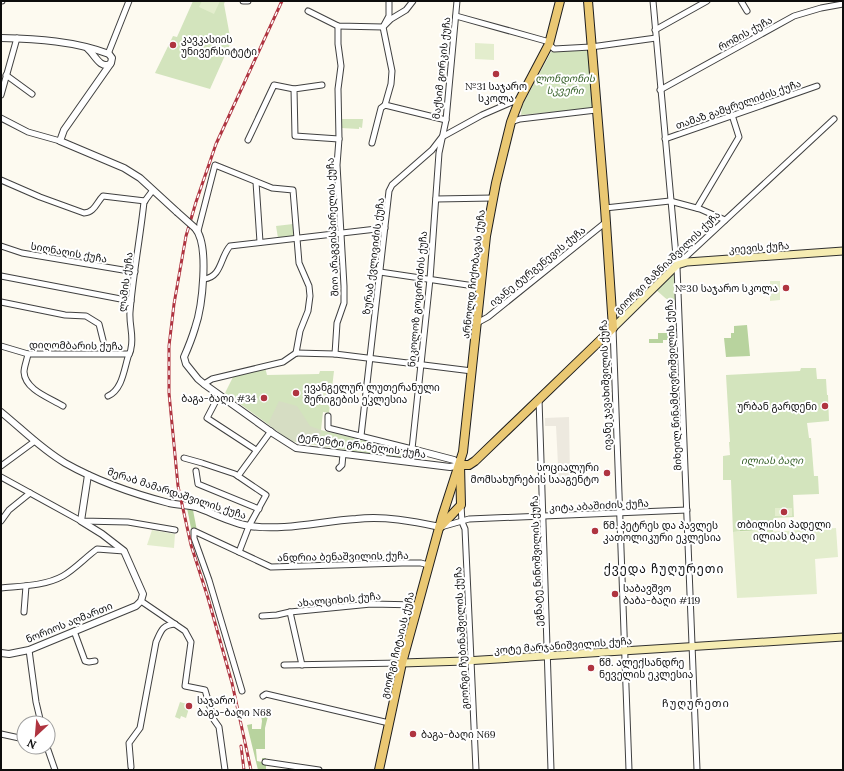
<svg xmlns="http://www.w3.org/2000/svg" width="844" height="771" viewBox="0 0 844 771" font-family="Lora,'Noto Sans Georgian',serif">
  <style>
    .green { fill: #d3e4bd }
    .forest { fill: #b8d39e }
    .cemetery { fill: #d6ddc3 }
    .pitch { fill: #e3edcd }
    .plaza { fill: #ede9df }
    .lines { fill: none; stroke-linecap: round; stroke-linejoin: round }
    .minor-casing { stroke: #404040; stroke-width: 7 }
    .tertiary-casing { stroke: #404040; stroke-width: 8 }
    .secondary-casing { stroke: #2f2f2f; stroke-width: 9 }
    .primary-casing { stroke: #1e1e1e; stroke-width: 10 }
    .minor { stroke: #fff; stroke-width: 5 }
    .tertiary { stroke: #fff; stroke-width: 6 }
    .secondary { stroke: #f6ecb2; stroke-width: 7 }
    .primary { stroke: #eac873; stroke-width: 8 }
    .rail-casing { stroke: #af3440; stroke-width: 3 }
    .rail { stroke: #fff; stroke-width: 1.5; stroke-dasharray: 4.5; stroke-linecap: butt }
    .tertiary-bridge-casing { stroke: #404040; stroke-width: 8; stroke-linecap: butt }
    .tertiary-bridge { stroke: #fff; stroke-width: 6 }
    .poi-dot { fill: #af3440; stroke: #fff; stroke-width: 1.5 }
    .labels { text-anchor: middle; stroke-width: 4; stroke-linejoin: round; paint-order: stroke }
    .street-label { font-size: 10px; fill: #0d0d0d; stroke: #fff }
    .poi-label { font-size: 10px; fill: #0d0d0d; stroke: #fff; text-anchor: start }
    .park-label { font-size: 10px; font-style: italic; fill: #335e25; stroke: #fff }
    .neighbourhood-label { font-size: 11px; letter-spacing: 1px; fill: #0d0d0d; stroke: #fff }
    .quarter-label { font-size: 12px; letter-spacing: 1px; fill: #0d0d0d; stroke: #fff }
  </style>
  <rect width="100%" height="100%" fill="#fdfaf0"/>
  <!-- green -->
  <g class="green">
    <path d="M193,1H225L224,4L231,42L210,89L155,73L173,36L177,37Z"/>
    <path d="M589,50L594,108L521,115L522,106L551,52Z"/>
    <path d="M342,119H363L362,128L359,127V129L341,128Z"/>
    <path d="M293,224L294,237L278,238L276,226Z"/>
    <path d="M673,273H675L677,303C668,302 662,295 655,289Z"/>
    <path d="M265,367L267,375L319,374L320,371H334L329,413L323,412L321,430L409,452L407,460L291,441L225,393L234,375Z"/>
    <path d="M801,368H816L817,379H826L827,395H828L829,421L807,423L809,438H811L814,476H818L819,494L793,495L794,517L774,518L773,532H767L766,530L733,532L731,480H723V456L730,455L729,442H730L726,375L800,371Z"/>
    <path d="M180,702L190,705L186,718L181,716L180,719L175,717Z"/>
  </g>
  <!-- forest -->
  <g class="forest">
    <path d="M747,325L750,356L726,357L724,338H731V333H734V326Z"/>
    <path d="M658,333H668V340H663V343H649V339H658Z"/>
    <path d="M187,508L193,510L197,531L191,528Z"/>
    <path d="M773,521V528H766V529L740,531V523Z"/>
    <path d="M261,715L268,716L265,728V749H256L257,761L262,762V758H266V770H258L247,725L252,724V729H261L262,721Z"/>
  </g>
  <!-- cemetery -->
  <path class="cemetery" d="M279,401L297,406L310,426L321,430L320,445L291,441L268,424Z"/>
  <!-- pitch -->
  <g class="pitch">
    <path d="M202,1H220L214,14L199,7Z"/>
    <path d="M475,43L494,44V60L475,59Z"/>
    <path d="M770,281H780V300L770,301Z"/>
    <path d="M320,387L331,388L328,405L318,403Z"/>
    <rect x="775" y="508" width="17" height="8"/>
    <path d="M836,528L838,557L815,559L817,594L737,598L733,532L767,530V532Z"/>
    <path d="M152,530L175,534L174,548L147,545Z"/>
  </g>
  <!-- plaza -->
  <path class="plaza" d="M569,417L570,476H573V483L559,484L556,426H545V418Z"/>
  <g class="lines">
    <!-- minor casing -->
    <g class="minor-casing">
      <g id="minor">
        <path d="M1,1H2"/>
        <path d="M243,1H248"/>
        <path d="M653,1L677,267L697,770"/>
        <path d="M741,1L747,11"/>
        <path d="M308,11L338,26L383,27L391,19L406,10L413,1"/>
        <path d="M456,16L546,41L554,49L591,47L656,38"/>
        <path d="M655,30L707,1"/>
        <path d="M108,54L129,1"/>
        <path d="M6,75L32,94"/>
        <path d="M322,85L294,89L295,136L339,139"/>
        <path d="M660,90L794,16L821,8L843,4"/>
        <path d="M1,95L17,38"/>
        <path d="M385,105L391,84L392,71L383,27L389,16V1"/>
        <path d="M385,105L446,120"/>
        <path d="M1,118L28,132L60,141"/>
        <path d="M511,122L520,119L596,110"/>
        <path d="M665,139L817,86"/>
        <path d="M248,140L274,85L294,89"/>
        <path d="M372,143L381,108L385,105"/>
        <path d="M1,180L40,197L84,213C95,212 96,203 103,196L145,201"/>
        <path d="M256,182L260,242"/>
        <path d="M436,199L493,198"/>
        <path d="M605,208L670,201L700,209L725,220"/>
        <path d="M697,208L739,137L732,115"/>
        <path d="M198,231L215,165L272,188L293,190L299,263L309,286L310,296L308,311L300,331L296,353"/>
        <path d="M1,246L22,253L135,272"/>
        <path d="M678,264L834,119"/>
        <path d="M380,272L481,287"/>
        <path d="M1,276L131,301"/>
        <path d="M204,279C222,277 220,257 230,246L385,228"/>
        <path d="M1,302L65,315L86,316L99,324L103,340"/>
        <path d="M477,323L488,317L606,222"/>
        <path d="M613,328L629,770"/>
        <path d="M1,346L28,354H129"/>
        <path d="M296,353L335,354L472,371"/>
        <path d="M28,354C27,360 24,367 24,372C25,390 50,398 63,406"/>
        <path d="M335,354L337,323L344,303V286L337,165L339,139L338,89L341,66L338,44V26"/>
        <path d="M204,384L212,379L283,362L296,353"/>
        <path d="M219,395L207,418L256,450"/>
        <path d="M108,396C122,390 124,370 128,357C129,354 131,352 131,348C134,336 129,325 130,312C133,275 140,239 144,202L153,190"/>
        <path d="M539,399L551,770"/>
        <path d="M328,416V428L412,449L430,279L439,153L446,120L457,1"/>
        <path d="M361,436L389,191L392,185L432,150L442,137L482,115L512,102L519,101"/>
        <path d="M184,458L202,463L235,474L266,495L249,526L239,552"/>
        <path d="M1,466L35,441"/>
        <path d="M339,468L342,465L343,454"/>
        <path d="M196,471L198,484L259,509"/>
        <path d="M238,476L271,431"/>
        <path d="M1,477L81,521L128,522L175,530"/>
        <path d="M461,505L462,522L465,529L476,770"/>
        <path d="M1,521L9,510L30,493"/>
        <path d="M441,527L469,519L687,510"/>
        <path d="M1,588C21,586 45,586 63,576C75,569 86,557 97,549L124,551"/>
        <path d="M141,601L185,631L191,642L185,686L205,690L214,720L219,727L225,770"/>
        <path d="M24,612L26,586"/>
        <path d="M290,612L302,665"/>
        <path d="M262,616L277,615L290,612L371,604L418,605"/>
        <path d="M74,631L85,661L89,662L95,661"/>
        <path d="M29,650L36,702L41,723"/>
        <path d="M284,665L402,663"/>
        <path d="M242,691L209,580L194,538V531L271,567L402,563H421L428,565"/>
        <path d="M263,696L266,694L389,723"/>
        <path d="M1,734L24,739"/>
        <path d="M47,747L55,770"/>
        <path d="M265,762L319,770"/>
        <path d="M131,767L129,743L140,728L156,642C161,631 162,625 175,624"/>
      </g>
    </g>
    <!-- tertiary casing -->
    <g class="tertiary-casing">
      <g id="tertiary">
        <path d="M1,38C38,39 74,41 109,54L112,58L111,63L64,130L60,141L124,168L140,178L177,212"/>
        <path d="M88,49C95,55 100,69 110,64"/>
        <path d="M195,228C210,245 202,308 195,328C192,338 188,348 184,357L186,364L198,379L204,384L274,434L296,448L450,467L460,465"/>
        <path d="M1,412C22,429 41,449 65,463C97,481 134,494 169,503C178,505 188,505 196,507C213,513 233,524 250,526C284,531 322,521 356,519C385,516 412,521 440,527"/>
        <path d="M411,462L412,449L454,460L460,465"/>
        <path d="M1,653L9,654L29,650L136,606L141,601L143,594L124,551L102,534L81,521L88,475"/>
      </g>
    </g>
    <!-- secondary casing -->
    <g class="secondary-casing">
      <g id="secondary">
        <path d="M613,328L677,265L687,262L843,251"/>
        <path d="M402,663L465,661L843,637"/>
      </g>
    </g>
    <!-- primary casing -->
    <g class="primary-casing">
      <g id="primary">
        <path d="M460,465H469L475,461L613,328L605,208L588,1"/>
        <path d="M440,527L461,505L460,465"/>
        <path d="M379,770L402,663L418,605L442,517L463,452L486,236L496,183L511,122L519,101L549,44L560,1"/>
      </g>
    </g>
    <!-- minor -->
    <use href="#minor" class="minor"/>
    <!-- tertiary -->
    <use href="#tertiary" class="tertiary"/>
    <!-- secondary -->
    <use href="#secondary" class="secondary"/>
    <!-- primary -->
    <use href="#primary" class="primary"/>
    <!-- rail casing -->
    <g class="rail-casing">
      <g id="rail">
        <path d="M241,746L244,770"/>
        <path d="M251,770L232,683L208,598L191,545L178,486L169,393V346L174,304L186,236L196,202L216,144L282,1"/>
      </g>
    </g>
    <!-- rail -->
    <use href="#rail" class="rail"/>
    <!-- tertiary-bridge casing -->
    <g class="tertiary-bridge-casing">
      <path id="tertiary-bridge" d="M177,212L195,228"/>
    </g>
    <!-- tertiary-bridge -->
    <use href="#tertiary-bridge" class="tertiary-bridge"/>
  </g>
  <!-- markers -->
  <g class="poi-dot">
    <circle cx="173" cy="45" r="4"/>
    <circle cx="496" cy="74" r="4"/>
    <circle cx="786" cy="288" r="4"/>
    <circle cx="296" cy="393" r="4"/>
    <circle cx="264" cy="398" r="4"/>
    <circle cx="825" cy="406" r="4"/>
    <circle cx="607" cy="473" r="4"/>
    <circle cx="784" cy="512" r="4"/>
    <circle cx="595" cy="531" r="4"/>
    <circle cx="615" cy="594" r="4"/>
    <circle cx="591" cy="668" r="4"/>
    <circle cx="189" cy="706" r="4"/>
    <circle cx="413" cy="734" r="4"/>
  </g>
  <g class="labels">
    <!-- street labels -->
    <g class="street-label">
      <text transform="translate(745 33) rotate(-29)" y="4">რომის ქუჩა</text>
      <text transform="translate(441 68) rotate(-84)" y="4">მაქსიმ გორკის ქუჩა</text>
      <text transform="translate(738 104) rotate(-19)" y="4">თამაზ გამყრელიძის ქუჩა</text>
      <text transform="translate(332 227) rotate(-92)" y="4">შიო არაგვისპირელის ქუჩა</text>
      <text transform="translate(759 247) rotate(-4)" y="4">კიევის ქუჩა</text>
      <text transform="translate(69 252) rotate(10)" y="4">სიღნაღის ქუჩა</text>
      <text transform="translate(373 256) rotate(-83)" y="4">ზურაბ ქვლივიძის ქუჩა</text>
      <text transform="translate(667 262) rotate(-44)" y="4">გიორგი მაზნიაშვილის ქუჩა</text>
      <text transform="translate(537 266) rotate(-39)" y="4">ივანე ტურგენევის ქუჩა</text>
      <text transform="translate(473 274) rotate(-83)" y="4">არნოლდ ჩიქობავას ქუჩა</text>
      <text transform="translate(125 282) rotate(-83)" y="4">ლამის ქუჩა</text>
      <text transform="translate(417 299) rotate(-85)" y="4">ნიკოლოზ გოცირიძის ქუჩა</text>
      <text transform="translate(76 345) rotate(1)" y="4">დიღომბარის ქუჩა</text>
      <text transform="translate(605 385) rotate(-92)" y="4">ივანე ჯავახიშვილის ქუჩა</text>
      <text transform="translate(673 385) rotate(-93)" y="4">მიხეილ წინამძღვრიშვილის ქუჩა</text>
      <text transform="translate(362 445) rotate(8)" y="4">ტერენტი გრანელის ქუჩა</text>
      <text transform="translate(177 493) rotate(18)" y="4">მერაბ მამარდაშვილის ქუჩა</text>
      <text transform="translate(599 505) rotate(-3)" y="4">კიტა აბაშიძის ქუჩა</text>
      <text transform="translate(343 556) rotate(-1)" y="4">ანდრია ბენაშვილის ქუჩა</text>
      <text transform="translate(536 561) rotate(-92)" y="4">ეგნატე ნინოშვილის ქუჩა</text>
      <text transform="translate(339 599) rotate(-5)" y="4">ახალციხის ქუჩა</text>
      <text transform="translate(69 622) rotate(-22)" y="4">ნორიოს აღმართი</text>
      <text transform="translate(461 638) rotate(-93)" y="4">გიორგი ჩუბინაშვილის ქუჩა</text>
      <text transform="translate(397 645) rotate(-76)" y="4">გიორგი ჩიტაიას ქუჩა</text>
      <text transform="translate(563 645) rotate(-4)" y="4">კოტე მარჯანიშვილის ქუჩა</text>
    </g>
    <!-- poi labels -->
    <g class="poi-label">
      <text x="181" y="43">კავკასიის<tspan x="181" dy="12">უნივერსიტეტი</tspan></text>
      <text x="496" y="90" text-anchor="middle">№31 საჯარო<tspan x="496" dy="12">სკოლა</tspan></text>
      <text x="778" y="292" text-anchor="end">№30 საჯარო სკოლა</text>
      <text x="304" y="391">ევანგელურ ლუთერანული<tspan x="304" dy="12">შერიგების ეკლესია</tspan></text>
      <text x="256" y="402" text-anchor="end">ბაგა-ბაღი #34</text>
      <text x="817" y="410" text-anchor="end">ურბან გარდენი</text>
      <text x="599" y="471" text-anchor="end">სოციალური<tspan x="599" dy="12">მომსახურების სააგენტო</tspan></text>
      <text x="784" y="528" text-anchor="middle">თბილისი პადელი<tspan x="784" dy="12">ილიას ბაღი</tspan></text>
      <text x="603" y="529">წმ. პეტრეს და პავლეს<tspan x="603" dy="12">კათოლიკური ეკლესია</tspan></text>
      <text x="623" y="592">საბავშვო<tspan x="623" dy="12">ბაბა-ბაღი #119</tspan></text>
      <text x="599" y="666">წმ. ალექსანდრე<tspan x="599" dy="12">ნეველის ეკლესია</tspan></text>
      <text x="197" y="704">საჯარო<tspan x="197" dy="12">ბაგა-ბაღი N68</tspan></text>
      <text x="421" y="738">ბაგა-ბაღი N69</text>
    </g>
    <!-- park labels -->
    <g class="park-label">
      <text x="565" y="82">ლონდონის<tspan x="565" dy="12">სკვერი</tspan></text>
      <text x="772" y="464">ილიას ბაღი</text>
    </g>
    <!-- neighbourhood labels -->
    <g class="neighbourhood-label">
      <text x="696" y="707">ჩუღურეთი</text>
    </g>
    <!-- quarter labels -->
    <g class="quarter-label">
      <text x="664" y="573">ქვედა ჩუღურეთი</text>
    </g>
  </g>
  <!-- border -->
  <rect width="844" height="771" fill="none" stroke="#0d0d0d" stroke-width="4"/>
  <!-- north arrow -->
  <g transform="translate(36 735) rotate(206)"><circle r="19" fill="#ffffff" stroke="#9e9e9e"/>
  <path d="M0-3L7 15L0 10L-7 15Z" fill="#af3440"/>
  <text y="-6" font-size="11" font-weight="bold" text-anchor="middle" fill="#0d0d0d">N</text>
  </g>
</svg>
